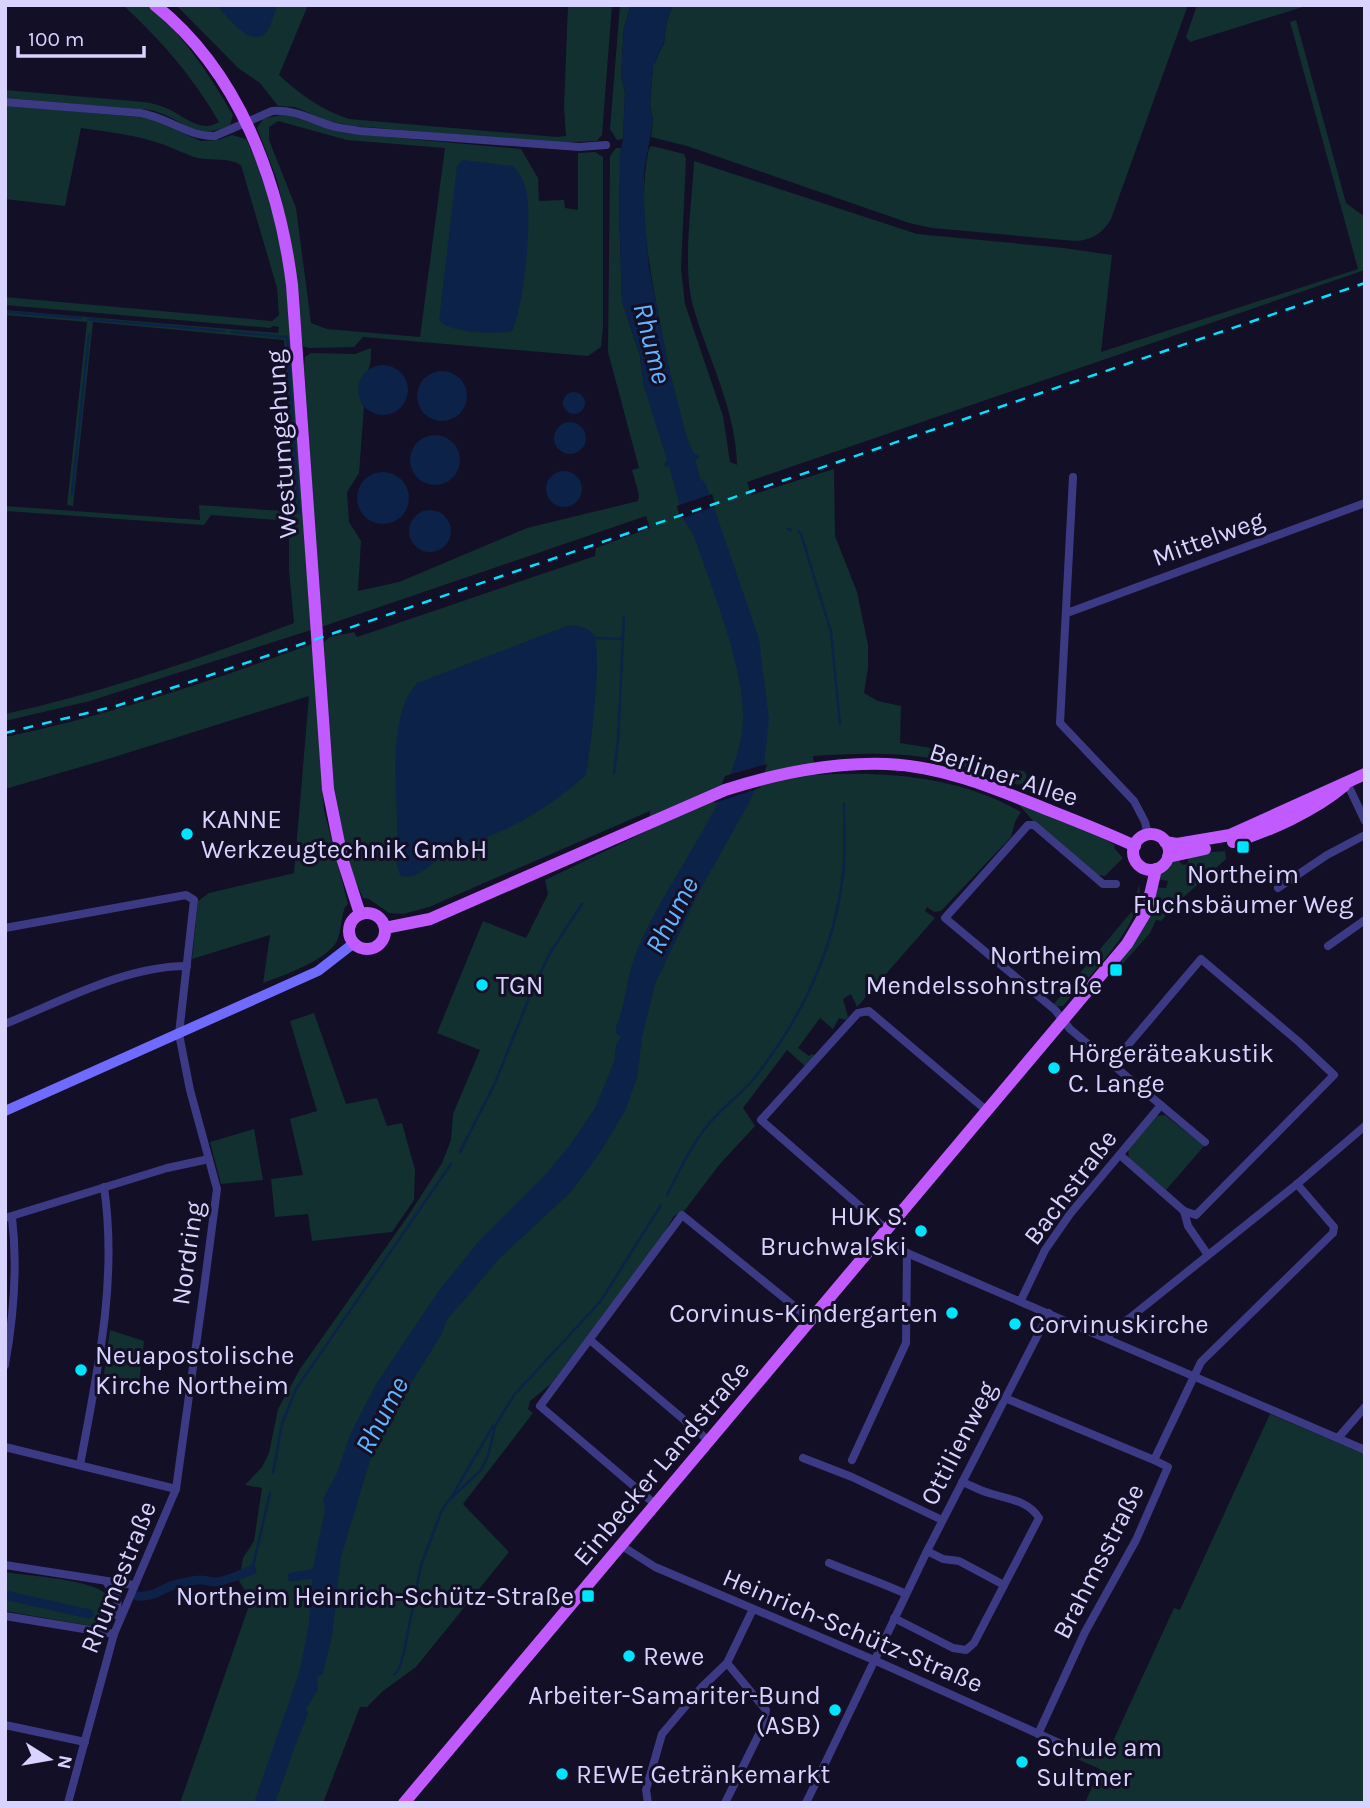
<svg xmlns="http://www.w3.org/2000/svg" width="1370" height="1808" viewBox="0 0 1370 1808" font-family="Karla,sans-serif">
  <style>
    .green { fill: #12302f; fill-rule: evenodd }
    .water { fill: #0c2248 }
    .pier { fill: #130f26 }
    .lines { fill: none; stroke-linecap: round; stroke-linejoin: round }
    .stream { stroke: #0c2248; stroke-width: 2.5 }
    .canal { stroke: #0c2248; stroke-width: 9 }
    .street { stroke: #3d3a85; stroke-width: 8 }
    .secondary { stroke: #6f6bff; stroke-width: 10 }
    .primary { stroke: #c25bff; stroke-width: 12 }
    .rail { stroke: #00e5ff; stroke-width: 2.5; stroke-dasharray: 10 9; stroke-linecap: butt }
    .poi-dot { fill: #00e5ff; stroke: #130f26; stroke-width: 2.5 }
    .labels { text-anchor: middle; stroke-width: 6; stroke-linejoin: round; paint-order: stroke }
    .street-label { font-size: 26px; fill: #d9d4ff; stroke: #130f26 }
    .poi-label { font-size: 26px; fill: #d9d4ff; stroke: #130f26; text-anchor: start }
    .water-label { font-size: 28px; font-style: italic; fill: #62b6ff; stroke: #130f26 }
  </style>
  <rect width="100%" height="100%" fill="#130f26"/>
  <!-- green -->
  <g class="green">
    <path d="M123,5H147C183,33 210,76 233,115L230,125C195,143 182,117 150,110L5,98V90L144,102C152,103 159,105 166,108C183,115 200,134 219,122C194,78 160,39 123,5Z"/>
    <path d="M176,5H308L279,75C298,93 323,111 349,119L557,137L566,136L564,107L568,5H612L602,135L597,141L557,143L355,126L327,121L295,107L278,106L260,83L238,68Z"/>
    <path d="M620,5H631L624,27L621,76L625,92L623,139L617,140L610,129Z"/>
    <path d="M673,5H1188L1111,219C1102,234 1092,240 1075,241L932,228L909,223L687,146L651,137L653,121L650,104L653,66L664,43L667,20Z"/>
    <path d="M1197,5H1309L1190,42L1186,37Z"/>
    <path d="M1296,20L1346,203L1365,217V270L747,482L751,495L834,469L835,536L857,592L868,645V668L864,693L878,701L901,706L900,743L944,750L1002,769L1024,771L1027,776L1024,783L1018,785C987,775 956,762 923,757C887,752 850,754 813,756L815,775C885,771 958,776 1021,812L1015,822L1011,837L941,911L934,912L927,907L925,911L935,918L857,1007L851,994L843,999L848,1017L846,1020L839,1018L833,1029L820,1018L798,1048L809,1056L812,1054L815,1056L806,1067L787,1050L743,1108L755,1126L719,1165L685,1210L674,1216L661,1238L551,1384L530,1401L528,1409L533,1413L463,1504L509,1552L416,1667L383,1691L367,1707H360L323,1803H180L251,1600L239,1581L243,1558L254,1541L262,1488L245,1485L262,1467L269,1453L278,1409L300,1369L408,1216L442,1163L451,1140L453,1114L480,1050L437,1033L483,921L526,938L548,894L545,880L649,830L650,811L429,907L403,914L389,913L369,899L363,898C326,819 329,728 324,642L330,637L354,632L357,637L595,556L596,548L650,528L646,516L321,627L304,366L305,357L311,353L355,354L371,348C371,354 371,365 368,370C361,381 357,395 364,407L359,473L347,492L349,522L361,541L358,591L399,582L527,528L638,501L639,495L632,470L639,468L608,352L610,156L616,148H621L619,209L622,301L640,356L644,387L693,454C677,417 670,374 662,334C651,274 636,210 649,148L652,146L684,154L686,159L681,268L685,304L723,416L730,462L737,465C736,409 708,359 693,306C682,264 692,205 694,161L917,234L1064,248L1112,255L1101,352L1358,269L1290,22Z"/>
    <path d="M5,105L148,118L201,141L218,140L232,135L246,139C266,179 278,224 285,268L311,630L90,701L5,721V714C105,692 199,659 294,623L289,570V521L211,515L204,525L5,511V506L200,520L199,505L296,512L284,340L93,322L73,506L67,505L87,322L5,315V310L278,333L279,327L273,326L270,328L5,305V297L272,321L279,315L277,288L241,165C227,157 213,161 198,158C186,155 174,148 162,144C136,135 109,132 81,128L65,206L5,199Z"/>
    <path d="M284,114L343,133L521,149L538,178L539,201L564,200L565,208L578,210V153L595,152L603,157V327L601,347L588,356L363,337L354,347L309,348L303,346L289,231L277,180L257,128L263,119ZM278,121L347,140L445,148L420,337L327,329L311,323L296,208L269,140V127Z"/>
    <path d="M312,644L324,810L348,904L345,907C341,918 341,931 337,941C326,961 284,975 263,983L270,935L192,959L198,901L209,893L294,873L309,696L108,759L5,789V737C110,715 211,681 312,644Z"/>
    <path d="M1008,800L1093,833L1115,845L1114,848L1123,858L1105,876L1098,875L1034,822L1020,806Z"/>
    <path d="M1225,851L1226,859L1177,903L1161,921L1156,920L1150,933L1118,969L1116,968L1127,950L1154,887L1166,888L1168,881L1156,879L1163,870L1180,856V863L1184,865L1188,863V854Z"/>
    <path d="M1139,885C1146,923 1087,978 1063,1006H1055L1053,1005L1133,910Z"/>
    <path d="M314,1013L346,1104L377,1098L387,1126L402,1123L415,1170L414,1200L392,1232L312,1241L308,1214L275,1217L271,1179L303,1175L290,1119L317,1111L290,1021Z"/>
    <path d="M1165,1115L1204,1146L1166,1190L1129,1158L1128,1149L1156,1116Z"/>
    <path d="M254,1129L263,1180L221,1184L210,1142Z"/>
    <path d="M110,1330L144,1341L139,1383L104,1374Z"/>
    <path d="M1270,1414L1359,1452L1363,1445L1365,1446V1803H1085L1100,1769L1068,1755L1081,1743L1102,1752L1109,1750L1174,1608L1180,1610Z"/>
    <path d="M5,1572C29,1576 83,1579 102,1591C113,1598 113,1616 106,1625L97,1627L5,1611Z"/>
  </g>
  <!-- water -->
  <g class="water">
    <path d="M216,5H278C274,13 272,24 267,31C252,52 227,15 216,5Z"/>
    <path d="M631,5H673L667,20L664,42L653,66L650,104L653,121L644,172V206L649,267L669,368L687,438L694,454L698,455L699,459H695L700,478L706,484L759,639L769,720L764,765L750,801L699,892L655,984L642,1038L637,1078L625,1111L599,1154L571,1192L500,1258L446,1321L442,1334L392,1413L372,1454L341,1557L332,1636L323,1673L317,1678L318,1689L306,1709L308,1714C295,1743 286,1773 275,1803H254L300,1670L309,1623L313,1568L325,1509L323,1499L337,1473L349,1437L376,1384L440,1289L479,1241L546,1174L570,1145L595,1108L614,1062L616,1045L621,1037L616,1033V1027C626,1004 626,979 635,956C662,883 740,796 743,720C745,668 711,587 694,536L683,518L669,466L666,468L664,465L667,460L644,387L640,356L622,301L619,209L620,152L623,139L625,92L621,76L624,27Z"/>
    <path d="M463,160L513,166C521,174 525,184 527,195C532,223 524,306 512,331C498,335 447,333 439,320L457,166Z"/>
    <circle cx="383" cy="390" r="25"/>
    <circle cx="442" cy="396" r="25"/>
    <circle cx="574" cy="403" r="11"/>
    <circle cx="570" cy="438" r="16"/>
    <circle cx="435" cy="460" r="25"/>
    <circle cx="564" cy="489" r="18"/>
    <circle cx="383" cy="498" r="26"/>
    <circle cx="430" cy="531" r="21"/>
    <path d="M570,625C579,626 590,627 594,636C603,655 590,751 586,775C564,795 531,818 504,830C485,838 466,844 448,853C431,861 421,880 401,876C393,863 398,842 397,827C397,785 387,717 417,683Z"/>
  </g>
  <!-- pier -->
  <g class="pier">
    <path d="M712,494L716,506L680,519L677,506Z"/>
    <path d="M767,764L760,788L714,803L725,776Z"/>
  </g>
  <g class="lines">
    <!-- stream -->
    <g class="stream">
      <path d="M5,312L81,318"/>
      <path d="M88,319L224,331"/>
      <path d="M232,332L287,337L299,513"/>
      <path d="M72,494L89,334"/>
      <path d="M788,529L791,530"/>
      <path d="M798,531L801,534L831,632L840,724"/>
      <path d="M592,638L623,639"/>
      <path d="M614,773L618,741L624,616"/>
      <path d="M460,1152L495,1083L531,993L550,953L582,904"/>
      <path d="M667,1195C679,1172 690,1147 707,1126C721,1108 741,1095 755,1077C802,1018 835,948 843,873C846,850 844,827 844,804"/>
      <path d="M273,1473L282,1424L296,1389L451,1164"/>
      <path d="M452,1496L493,1426"/>
      <path d="M252,1570L270,1493"/>
      <path d="M394,1675L399,1669L404,1652L421,1565L442,1510L448,1501L481,1470L488,1456L495,1426L514,1395L600,1302L661,1205"/>
    </g>
    <!-- canal -->
    <g class="canal">
      <path d="M292,1577L322,1572"/>
      <path d="M5,1595L89,1614"/>
      <path d="M137,1596C156,1598 164,1586 178,1584C185,1583 193,1580 200,1580C205,1580 211,1582 216,1582C222,1582 245,1573 252,1570"/>
    </g>
    <!-- street -->
    <g class="street">
      <path d="M5,102L140,113C167,117 188,137 215,136L272,111C295,109 311,120 332,126C341,129 351,129 360,131L579,147L606,145"/>
      <path d="M1073,477L1060,723L1134,801L1145,822L1148,835"/>
      <path d="M1067,613L1365,503"/>
      <path d="M1347,783L1365,821"/>
      <path d="M1116,884H1103L1034,825H1028L945,918L1055,1010L1070,1029L1205,1142"/>
      <path d="M1278,888L1327,855L1365,835"/>
      <path d="M5,928L186,895L194,900L179,1034L190,1090L217,1189L204,1288L176,1489L114,1634L68,1803"/>
      <path d="M1328,946L1365,920"/>
      <path d="M5,1024C62,1001 125,966 187,966"/>
      <path d="M1112,1064L1201,959L1299,1042L1334,1075L1196,1215L1184,1211"/>
      <path d="M1120,1155L1184,1211L1188,1226L1208,1255"/>
      <path d="M5,1218L167,1168L209,1159"/>
      <path d="M886,1229L761,1120L858,1013L869,1011L986,1110"/>
      <path d="M881,1236L889,1243L907,1253L1365,1450"/>
      <path d="M1021,1300L1045,1250L1070,1214L1161,1105"/>
      <path d="M1106,1337L1297,1184L1365,1126"/>
      <path d="M590,1340L709,1441"/>
      <path d="M5,1365C14,1315 18,1268 12,1217"/>
      <path d="M1005,1398L1154,1460"/>
      <path d="M1338,1438L1365,1407"/>
      <path d="M5,1447L176,1489"/>
      <path d="M803,1458L852,1477L942,1520"/>
      <path d="M852,1460L906,1343L907,1253"/>
      <path d="M80,1465C97,1373 118,1281 104,1187"/>
      <path d="M656,1505L540,1406L682,1215L810,1319"/>
      <path d="M622,1546L655,1567L874,1660L1070,1748"/>
      <path d="M927,1551L943,1559L959,1561L1004,1585"/>
      <path d="M829,1563C855,1574 880,1582 906,1594"/>
      <path d="M5,1565L133,1585"/>
      <path d="M107,1583L117,1597L118,1616"/>
      <path d="M5,1616L114,1634"/>
      <path d="M894,1618L953,1648L966,1650L974,1643L1039,1518C1028,1500 1007,1499 989,1493C980,1491 971,1485 962,1482"/>
      <path d="M5,1725L85,1742"/>
      <path d="M1038,1734L1085,1632L1136,1540L1168,1467L1154,1460L1201,1362L1333,1233L1334,1227L1297,1184"/>
      <path d="M648,1803L646,1790L662,1734L701,1688L727,1663L753,1609"/>
      <path d="M725,1803L763,1726L766,1710L727,1663"/>
      <path d="M806,1803L927,1551L1049,1313"/>
    </g>
    <!-- secondary -->
    <path class="secondary" d="M5,1111L318,971L354,943"/>
    <!-- primary -->
    <g class="primary">
      <path d="M155,5C239,72 279,181 292,285L328,789L342,858L360,914"/>
      <circle cx="1151" cy="852" r="18"/>
      <path d="M1165,842L1177,844L1230,835L1365,774"/>
      <path d="M1233,842C1268,832 1316,810 1344,786"/>
      <path d="M1168,857L1205,849"/>
      <circle cx="367" cy="931" r="18"/>
      <path d="M385,928L430,919L725,790C778,773 832,762 887,764C944,766 999,790 1051,811C1079,822 1107,833 1135,846"/>
      <path d="M404,1803L1127,944L1146,912L1156,869"/>
    </g>
    <!-- rail -->
    <path class="rail" d="M5,733L116,706L184,684L1365,283"/>
  </g>
  <!-- markers -->
  <g class="poi-dot">
    <circle cx="187" cy="834" r="7"/>
    <rect x="1236" y="840" width="14" height="14" rx="3.5"/>
    <rect x="1109" y="963" width="14" height="14" rx="3.5"/>
    <circle cx="482" cy="985" r="7"/>
    <circle cx="1054" cy="1068" r="7"/>
    <circle cx="921" cy="1231" r="7"/>
    <circle cx="952" cy="1313" r="7"/>
    <circle cx="1015" cy="1324" r="7"/>
    <circle cx="81" cy="1370" r="7"/>
    <rect x="581" y="1589" width="14" height="14" rx="3.5"/>
    <circle cx="629" cy="1656" r="7"/>
    <circle cx="835" cy="1710" r="7"/>
    <circle cx="1022" cy="1762" r="7"/>
    <circle cx="562" cy="1774" r="7"/>
  </g>
  <g class="labels">
    <!-- street labels -->
    <g class="street-label">
      <text transform="translate(281 444) rotate(-94)" y="9">Westumgehung</text>
      <text transform="translate(1208 538) rotate(-20)" y="9">Mittelweg</text>
      <text transform="translate(1004 774) rotate(18)" y="9">Berliner Allee</text>
      <text transform="translate(1070 1187) rotate(-53)" y="9">Bachstraße</text>
      <text transform="translate(187 1253) rotate(-82)" y="9">Nordring</text>
      <text transform="translate(958 1443) rotate(-63)" y="9">Ottilienweg</text>
      <text transform="translate(661 1463) rotate(-50)" y="9">Einbecker Landstraße</text>
      <text transform="translate(1098 1561) rotate(-63)" y="9">Brahmsstraße</text>
      <text transform="translate(118 1577) rotate(-68)" y="9">Rhumestraße</text>
      <text transform="translate(853 1630) rotate(23)" y="9">Heinrich-Schütz-Straße</text>
    </g>
    <!-- poi labels -->
    <g class="poi-label">
      <text x="201" y="828">KANNE<tspan x="201" dy="30">Werkzeugtechnik GmbH</tspan></text>
      <text x="1243" y="883" text-anchor="middle">Northeim<tspan x="1243" dy="30">Fuchsbäumer Weg</tspan></text>
      <text x="1102" y="964" text-anchor="end">Northeim<tspan x="1102" dy="30">Mendelssohnstraße</tspan></text>
      <text x="496" y="994">TGN</text>
      <text x="1068" y="1062">Hörgeräteakustik<tspan x="1068" dy="30">C. Lange</tspan></text>
      <text x="907" y="1225" text-anchor="end">HUK S.<tspan x="907" dy="30">Bruchwalski</tspan></text>
      <text x="938" y="1322" text-anchor="end">Corvinus-Kindergarten</text>
      <text x="1029" y="1333">Corvinuskirche</text>
      <text x="95" y="1364">Neuapostolische<tspan x="95" dy="30">Kirche Northeim</tspan></text>
      <text x="574" y="1605" text-anchor="end">Northeim Heinrich-Schütz-Straße</text>
      <text x="643" y="1665">Rewe</text>
      <text x="821" y="1704" text-anchor="end">Arbeiter-Samariter-Bund<tspan x="821" dy="30">(ASB)</tspan></text>
      <text x="1036" y="1756">Schule am<tspan x="1036" dy="30">Sultmer</tspan></text>
      <text x="576" y="1783">REWE Getränkemarkt</text>
    </g>
    <!-- water labels -->
    <g class="water-label">
      <text transform="translate(653 343) rotate(76)" y="10">Rhume</text>
      <text transform="translate(671 915) rotate(-62)" y="10">Rhume</text>
      <text transform="translate(381 1415) rotate(-62)" y="10">Rhume</text>
    </g>
  </g>
  <!-- border -->
  <rect width="1370" height="1808" fill="none" stroke="#d9d4ff" stroke-width="14"/>
  <!-- north arrow -->
  <g transform="translate(49 1759) rotate(101)" stroke="#130f26" stroke-width="5" paint-order="stroke">
  <path d="M0-5L12 26L0 18L-12 26Z" fill="#d9d4ff"/>
  <text y="-10" font-size="19" font-weight="bold" text-anchor="middle" fill="#d9d4ff">N</text>
  </g>
  <!-- scale -->
  <path d="M18 46v10h126v-10" fill="none" stroke="#d9d4ff" stroke-width="3.5"/>
  <text x="28" y="46" font-size="21" fill="#d9d4ff" stroke="#130f26" stroke-width="5" paint-order="stroke">100 m</text>
</svg>
